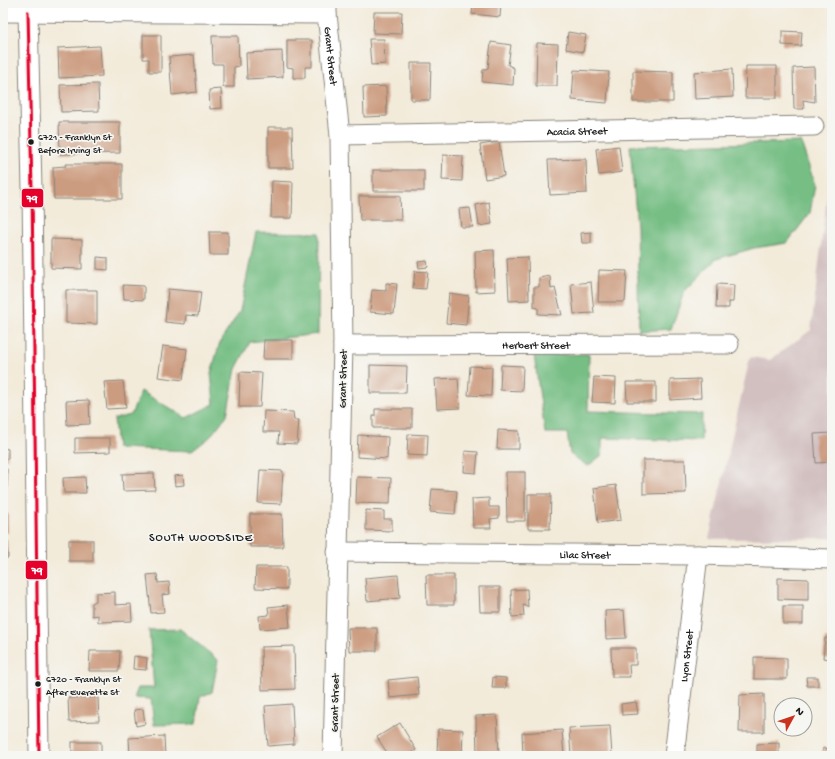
<svg xmlns="http://www.w3.org/2000/svg" width="835" height="759" viewBox="0 0 835 759" font-family="'Gochi Hand',sans-serif">
  <style>
    .industrial { fill: #d2bfc0 }
    .forest { fill: #76be84; stroke: #496d50 }
    .building { fill: #cc9c80 }
    .lines { fill: none; stroke-linecap: round; stroke-linejoin: round }
    .street-casing { stroke: #88847b; stroke-width: 21 }
    .street { stroke: #fff; stroke-width: 19 }
    .bus-1-casing { stroke: #f6f6f2; stroke-width: 6 }
    .bus-1 { stroke: #e4002b; stroke-width: 3 }
    .bus-dot { fill: #1c1c1c; stroke: #f6f6f2; stroke-width: 1.5 }
    .labels { text-anchor: middle; stroke-width: 3.5; stroke-linejoin: round; paint-order: stroke }
    .bus-label { font-size: 10px; fill: #1c1c1c; stroke: #f6f6f2; text-anchor: start }
    .street-label { font-size: 11px; fill: #1c1c1c; stroke: #f6f6f2 }
    .neighbourhood-label { font-size: 12px; letter-spacing: 1px; fill: #1c1c1c; stroke: #f6f6f2 }
    .line-badge { stroke: #f6f6f2; stroke-width: 1.5 }
    .badge-label { font-size: 11px; text-anchor: middle; font-weight: bold; fill: #fff }
  </style>
  <rect width="100%" height="100%" fill="#f6f6f2"/>
  <filter id="ink" filterUnits="userSpaceOnUse"><feTurbulence type="fractalNoise" baseFrequency=".025" numOctaves="2"/><feDisplacementMap in="SourceGraphic" scale="8" xChannelSelector="R" yChannelSelector="G"/><feConvolveMatrix kernelMatrix="1 2 1 2 8 2 1 2 1" color-interpolation-filters="sRGB"/></filter>
  <filter id="wash" filterUnits="userSpaceOnUse"><feTurbulence type="fractalNoise" baseFrequency=".012" numOctaves="4" result="noise"/><feDisplacementMap in="SourceGraphic" scale="16" xChannelSelector="R" yChannelSelector="G"/><feGaussianBlur stdDeviation="0.9" result="paint"/><feColorMatrix in="noise" values="0 0 0 0 0 0 0 0 0 0 0 0 0 0 0 0 0 1.4 0 .05"/><feComposite in="paint" operator="in"/></filter>
  <g filter="url(#wash)">
    <rect width="100%" height="100%" fill="#f3ebda"/>
    <!-- industrial -->
    <path class="industrial" d="M832,154V538L709,539L750,357L770,360L811,330Z"/>
    <!-- forest -->
    <g class="forest">
      <path d="M801,142L815,185L810,213L787,243L754,248L716,259L684,292L671,329L639,331L637,226L630,146Z"/>
      <path d="M256,232L319,233L318,334L250,342L236,369L227,415L209,438L192,451L117,448L114,419L131,415L141,391L186,418L214,404L211,373L220,342L240,311Z"/>
      <path d="M589,354L588,411L702,414L701,441L602,438V455L588,466L570,454L567,433H545L534,355Z"/>
      <path d="M180,629L218,660L212,692L200,697L196,724L154,725L151,699L134,698L138,688H154L149,630Z"/>
    </g>
    <g id="blocks">
      <!-- building -->
      <g class="building">
        <path d="M473,3H501L500,17L472,14Z"/>
        <path d="M374,12H402L401,34L373,33Z"/>
        <path d="M782,31L802,32L801,46L782,45Z"/>
        <path d="M568,32L586,35L583,52L566,49Z"/>
        <path d="M143,35H161V72H149V59H143Z"/>
        <path d="M212,36H238L239,66L234,67V87H223V64H213Z"/>
        <path d="M369,39H384L385,64L371,65Z"/>
        <path d="M287,40H312V67H305V78H293V68L287,67Z"/>
        <path d="M491,42L511,45L508,65L514,68L513,85L482,82L483,70L488,68Z"/>
        <path d="M537,43L558,44L557,86H536Z"/>
        <path d="M100,46L102,76L59,78L58,48Z"/>
        <path d="M282,51L283,77L247,79L246,53Z"/>
        <path d="M194,55L197,92L172,95L169,57Z"/>
        <path d="M411,63H431L430,100H411Z"/>
        <path d="M746,66H777V98H745Z"/>
        <path d="M814,67L815,102L803,100L804,109H794L793,68Z"/>
        <path d="M732,69L733,97L695,99L694,72Z"/>
        <path d="M574,70L609,72L607,103L572,100Z"/>
        <path d="M633,71L673,72V102H633Z"/>
        <path d="M98,84L99,111L61,112L60,85Z"/>
        <path d="M386,86L387,116L364,117L363,87Z"/>
        <path d="M221,89L222,108L210,109L209,90Z"/>
        <path d="M59,122H120V153L60,154Z"/>
        <path d="M268,127H292L293,168H268Z"/>
        <path d="M499,142L504,176L485,179L480,145Z"/>
        <path d="M619,146L622,172L599,175L596,149Z"/>
        <path d="M443,155L463,156L462,181L442,180Z"/>
        <path d="M586,159L587,193L550,195L548,160Z"/>
        <path d="M65,164H122V199H54L53,167L66,166Z"/>
        <rect x="373" y="170" width="51" height="21"/>
        <path d="M272,181L293,182L292,218H271Z"/>
        <path d="M359,196H400L401,220H360Z"/>
        <path d="M489,202L492,224L479,226L476,205Z"/>
        <path d="M470,208L473,227H461L459,209Z"/>
        <path d="M209,232H228V255H210Z"/>
        <path d="M591,232V243H582L581,233Z"/>
        <path d="M51,239L82,240V269L51,268Z"/>
        <path d="M494,250L495,291L476,292L475,251Z"/>
        <path d="M97,257L108,258V270L97,269Z"/>
        <path d="M528,257L529,300L509,301L507,258Z"/>
        <path d="M427,261L428,267L419,268L418,262Z"/>
        <path d="M599,270L627,271L625,302H598Z"/>
        <path d="M415,271L428,272L426,289L413,288Z"/>
        <path d="M550,276L551,289L555,288L562,315L538,314V308L534,307V287H539V278Z"/>
        <path d="M591,282L594,313L574,314L571,284Z"/>
        <path d="M386,283L397,284L394,314L370,312L372,290L386,291Z"/>
        <path d="M717,284L734,285L733,302H729V308H716Z"/>
        <path d="M123,285L144,286V300L124,299Z"/>
        <path d="M168,289L201,292L198,316L186,315L185,324L165,322Z"/>
        <path d="M66,290H97V324L66,323Z"/>
        <path d="M449,293L469,296L466,325L446,323Z"/>
        <path d="M264,340H293V359H263Z"/>
        <path d="M163,346L187,349L183,380L158,377Z"/>
        <path d="M370,365L407,366L406,393H370Z"/>
        <path d="M501,365L523,366L522,391L500,390Z"/>
        <path d="M470,366L492,367L491,396L468,395Z"/>
        <path d="M240,372L262,373L260,407H239Z"/>
        <path d="M594,377L616,378L615,403L592,402Z"/>
        <path d="M458,378L460,408L437,409L435,379Z"/>
        <path d="M700,379L701,398L670,400V380Z"/>
        <path d="M123,381L126,408L107,409L104,382Z"/>
        <path d="M626,382H656V402H627Z"/>
        <path d="M89,400L90,424L67,425L66,401Z"/>
        <path d="M375,409H412V428H373V416H375Z"/>
        <path d="M264,411L293,412L294,420H299L297,444L278,443L279,432H263Z"/>
        <path d="M498,430L519,431V449H497Z"/>
        <path d="M832,433V462L816,463L814,434Z"/>
        <path d="M408,434L428,435L427,456L407,455Z"/>
        <path d="M358,435L388,437L387,459L357,457Z"/>
        <path d="M75,438H110V452L75,453Z"/>
        <path d="M3,448L8,449V459H3Z"/>
        <path d="M465,451L478,452L476,473L464,472Z"/>
        <path d="M643,460H685L686,493L643,494Z"/>
        <path d="M3,469H7V487L3,489Z"/>
        <path d="M260,470L283,471L281,504L258,503Z"/>
        <path d="M506,472H525V521H507Z"/>
        <path d="M154,473L155,490L123,491L122,474Z"/>
        <path d="M183,475L184,485L175,486L174,476Z"/>
        <path d="M85,477L86,493H64L63,478Z"/>
        <path d="M357,477L391,478L390,504L356,503Z"/>
        <path d="M616,485L621,520L598,523L594,488Z"/>
        <path d="M432,489L457,491L455,514L430,512Z"/>
        <path d="M528,494H551L550,529H528Z"/>
        <path d="M489,498V507H499V518L490,519L491,528H473L472,499Z"/>
        <path d="M366,510L384,511V519H392V531L366,530Z"/>
        <rect x="3" y="513" width="5" height="20"/>
        <path d="M250,514H282L283,547H250Z"/>
        <path d="M3,539H7L8,558H3Z"/>
        <rect x="69" y="540" width="24" height="21"/>
        <path d="M256,567H287V589L255,588Z"/>
        <path d="M157,574L158,583L169,582L170,594L162,595L164,612L151,613L147,575Z"/>
        <path d="M398,575L400,598L367,601L365,578Z"/>
        <path d="M426,575H454V605H427Z"/>
        <path d="M778,578L808,579V600L778,599Z"/>
        <path d="M479,587H500V612H480Z"/>
        <path d="M527,589L528,607L523,605L524,616L512,617L511,590Z"/>
        <path d="M115,592V605L131,604L132,621L98,622V615L92,616V603L96,601V593Z"/>
        <path d="M288,605L290,627L260,629L259,616L269,615L268,607Z"/>
        <rect x="783" y="606" width="20" height="18"/>
        <path d="M624,610L626,638L606,639L605,611Z"/>
        <path d="M348,628H377V651H349Z"/>
        <path d="M825,638L832,639V659L823,658Z"/>
        <path d="M294,646L295,689L262,690L261,647Z"/>
        <path d="M611,648H636V665H629L630,677H612Z"/>
        <path d="M90,651H120L119,671H89Z"/>
        <path d="M134,656L147,658L146,670L133,669Z"/>
        <path d="M754,657L787,658V679H754Z"/>
        <path d="M417,677L419,695L390,698L388,680Z"/>
        <path d="M493,677L506,678V688H492Z"/>
        <path d="M806,677H818V686H807Z"/>
        <path d="M764,694V732H739L740,695Z"/>
        <path d="M98,697L99,721L69,722L68,698Z"/>
        <path d="M636,702L638,714L622,715L621,704Z"/>
        <path d="M292,704L294,744L268,746L265,706Z"/>
        <path d="M143,709L145,724L136,726L134,710Z"/>
        <path d="M497,715L499,754L477,755L476,716Z"/>
        <path d="M400,723L416,750L406,756H389L377,737Z"/>
        <path d="M610,726L612,756H571L569,728Z"/>
        <path d="M438,729L463,730L462,756L437,755Z"/>
        <path d="M562,730L564,756H523L522,733Z"/>
        <path d="M164,736L165,756H130L129,738Z"/>
        <rect x="72" y="742" width="29" height="14"/>
        <path d="M779,743V756H757V744Z"/>
        <path d="M823,748L832,749V756H822Z"/>
      </g>
    </g>
  </g>
  <g filter="url(#ink)">
    <use href="#blocks" fill-opacity="0" stroke="#88847b" stroke-width="1"/>
    <g class="lines">
      <!-- street casing -->
      <g class="street-casing">
        <g id="street">
          <path id="s1" d="M327,3V14L340,135L343,345L333,756"/>
          <path d="M3,12L327,14"/>
          <path d="M28,12L32,190L39,756"/>
          <path id="s2" d="M340,135L814,126"/>
          <path id="s3" d="M343,345L729,344"/>
          <path id="s4" d="M337,552L698,555L832,559"/>
          <path id="s5" d="M674,756L698,555"/>
        </g>
      </g>
      <!-- street -->
      <use href="#street" class="street"/>
      <!-- bus-1 casing -->
      <g class="bus-1-casing">
        <path id="bus-1" d="M28,12L32,190L39,756"/>
      </g>
      <!-- bus-1 -->
      <use href="#bus-1" class="bus-1"/>
    </g>
  </g>
  <!-- markers -->
  <g class="bus-dot">
    <circle cx="31" cy="142" r="3.5"/>
    <circle cx="38" cy="684" r="3.5"/>
  </g>
  <g class="labels">
    <!-- bus labels -->
    <g class="bus-label">
      <text x="38" y="140">6721 - Franklyn St<tspan x="38" dy="13">Before Irving St</tspan></text>
      <text x="46" y="682">6720 - Franklyn St<tspan x="46" dy="13">After Everette St</tspan></text>
    </g>
    <!-- street labels -->
    <g class="street-label">
      <text dy="4" stroke="none"><textPath href="#s1" startOffset="53">Grant Street</textPath></text>
      <text dy="4" stroke="none"><textPath href="#s2" startOffset="237">Acacia Street</textPath></text>
      <text dy="4" stroke="none"><textPath href="#s3" startOffset="193">Herbert Street</textPath></text>
      <text transform="translate(342 379) rotate(-89)" y="4">Grant Street</text>
      <text dy="4" stroke="none"><textPath href="#s4" startOffset="248">Lilac Street</textPath></text>
      <text dy="4" stroke="none"><textPath href="#s5" startOffset="101">Lyon Street</textPath></text>
      <text transform="translate(334 703) rotate(-89)" y="4">Grant Street</text>
    </g>
    <!-- neighbourhood labels -->
    <g class="neighbourhood-label">
      <text x="201" y="541">SOUTH WOODSIDE</text>
    </g>
  </g>
  <g class="line-badge">
    <rect x="21" y="188" width="23" height="20" rx="4" fill="#e4002b"/>
    <rect x="25" y="560" width="23" height="20" rx="4" fill="#e4002b"/>
  </g>
  <g class="badge-label">
    <text x="32" y="202">79</text>
    <text x="37" y="574">79</text>
  </g>
  <!-- margin -->
  <rect width="835" height="759" fill="none" stroke="#f6f6f2" stroke-width="16"/>
  <!-- north arrow -->
  <g transform="translate(793 717) rotate(50)"><circle r="19" fill="#f6f6f2" stroke="#9f9f9c"/>
  <path d="M0-3L7 15L0 10L-7 15Z" fill="#c8321e"/>
  <text y="-6" font-size="11" font-weight="bold" text-anchor="middle" fill="#1c1c1c">N</text>
  </g>
</svg>
